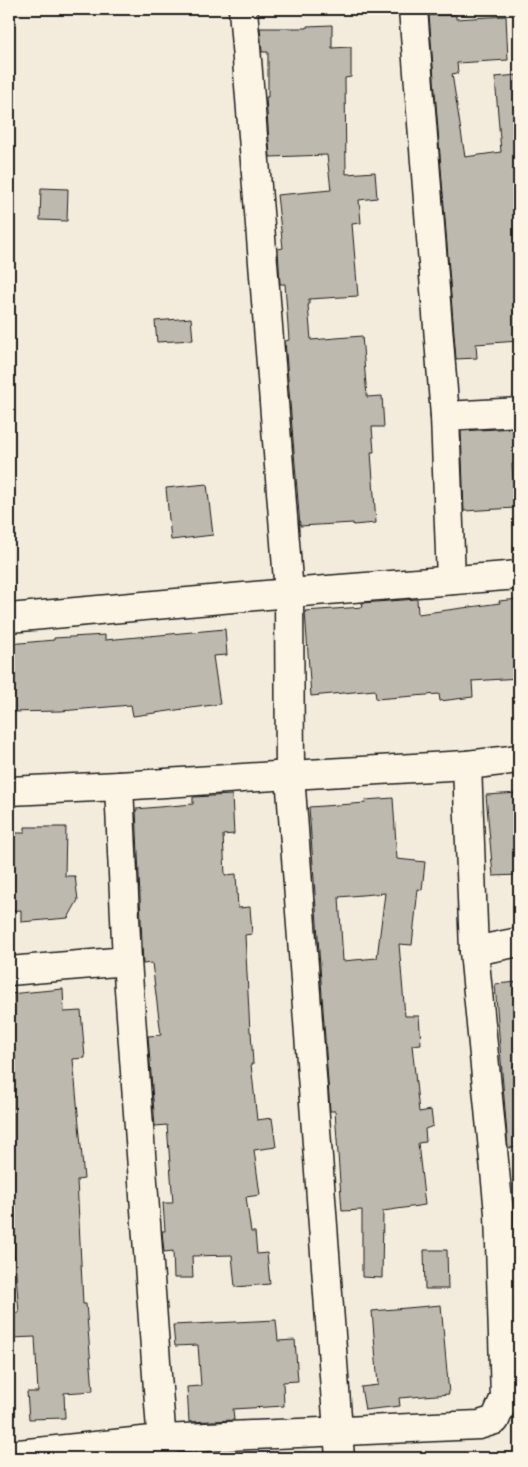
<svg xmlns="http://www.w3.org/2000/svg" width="528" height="1467" viewBox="0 0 528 1467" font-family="Caveat,sans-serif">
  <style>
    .building { fill: #beb9ae; stroke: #1c1c1c; fill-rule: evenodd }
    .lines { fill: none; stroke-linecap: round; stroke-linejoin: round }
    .minor-casing { stroke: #1c1c1c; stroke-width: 31 }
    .minor { stroke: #fcf5e5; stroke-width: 28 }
  </style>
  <rect width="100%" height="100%" fill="#f3ecdd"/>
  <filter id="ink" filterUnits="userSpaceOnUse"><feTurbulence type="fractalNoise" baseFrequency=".02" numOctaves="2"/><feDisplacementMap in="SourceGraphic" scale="10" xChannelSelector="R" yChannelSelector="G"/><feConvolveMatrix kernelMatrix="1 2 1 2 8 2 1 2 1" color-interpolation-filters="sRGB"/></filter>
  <g filter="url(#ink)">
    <!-- building -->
    <g class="building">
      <path d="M429,15H456V19L506,16L508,60L457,63L458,73L452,74L465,157L501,152L495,77L519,75V341L476,344L477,358L456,359Z"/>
      <path d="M332,25V48L351,47V77L345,78L346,174L375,172L377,198L359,200L361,223L352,224L358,296L309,299V305H308L311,340L362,336L367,397L382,396L384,427H372L374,452H371L376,523L353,525V523L300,526L285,341L289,340L285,284H280L278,249L283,248L277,195L331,190L327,155L270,157L266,97H268V52H262L260,28H307V26Z"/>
      <path d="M41,188L68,189L67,221L40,220Z"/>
      <path d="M191,318L193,340L157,342L155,321Z"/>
      <path d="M514,428L517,464H512L515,508L464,511L461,431Z"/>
      <path d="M207,484L213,535L171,540L166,488Z"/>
      <path d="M417,599L418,614L500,603L499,601L519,599V678L472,681L473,697L440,701L439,694L376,699L375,690L311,696L305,611L363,607L362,603Z"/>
      <path d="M225,629L227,655L213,656L220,704L133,716L131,705L61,711L9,712V644L54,640V638L105,635V640Z"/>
      <path d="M519,793V875L493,876L486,795Z"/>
      <path d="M232,795L234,834L223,835L225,875L236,874L238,908L250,907L252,934L245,935L250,1032H251L253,1064H251L257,1120L272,1118L276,1147L254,1150L260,1195L246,1197L251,1232H255L257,1254L267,1253L270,1284L235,1287L232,1255L192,1256L193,1278H174L173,1251L164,1252L162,1231H165L163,1203H173L167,1125L155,1126L148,1036L161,1035L152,963L143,964L136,809L193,804V797Z"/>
      <path d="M393,798L397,859L425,862L422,890L418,889L412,945L399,944L405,1016H419L421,1044L412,1045L419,1112L431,1110L433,1126L425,1129L426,1142L418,1143L425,1205L383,1211L382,1278L362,1277V1210L342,1211L335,1111H330L309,807L366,803L365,800ZM385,893L377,958L343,961L339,897Z"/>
      <path d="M25,827H66L65,876H75L78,900L68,918L21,922V910L9,911V833H25Z"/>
      <path d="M519,982V1147L508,1148L495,984Z"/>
      <path d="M63,989L64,1012L81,1011L85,1058L73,1059L84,1179L77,1180L83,1304H86L93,1391L64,1393L65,1418L29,1419L27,1392H38L35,1337L11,1338L10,1313H19L9,1186V994Z"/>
      <path d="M424,1250H447L448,1289H425Z"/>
      <path d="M441,1305L449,1394L399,1398L400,1406L365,1410L361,1387L378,1385L372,1311Z"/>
      <path d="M276,1320L278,1341L295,1340L298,1381L283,1382L284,1406L233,1409L234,1420L189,1422L187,1387L201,1386L198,1345L175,1346L173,1325Z"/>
    </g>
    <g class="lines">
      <!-- minor casing -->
      <g class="minor-casing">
        <g id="minor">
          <path d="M243,9L289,593L290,775L340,1458"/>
          <path d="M413,9L445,416L451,580"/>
          <path d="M445,416L519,412"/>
          <path d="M9,618L289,593L519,575"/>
          <path d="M119,786L127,961L163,1458"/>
          <path d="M9,791L119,786L290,775L467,765L519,759"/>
          <path d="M474,951L519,942"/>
          <path d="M9,971L127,961"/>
          <path d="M9,1455L162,1439L479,1425L495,1420L505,1397L499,1213L474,951L467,765"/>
        </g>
      </g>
      <!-- minor -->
      <use href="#minor" class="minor"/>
    </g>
  </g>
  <!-- margin -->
  <rect width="528" height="1467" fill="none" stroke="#fcf5e5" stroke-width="30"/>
  <rect x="15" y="15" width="498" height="1437" fill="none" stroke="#1c1c1c" stroke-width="2" filter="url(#ink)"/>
</svg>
